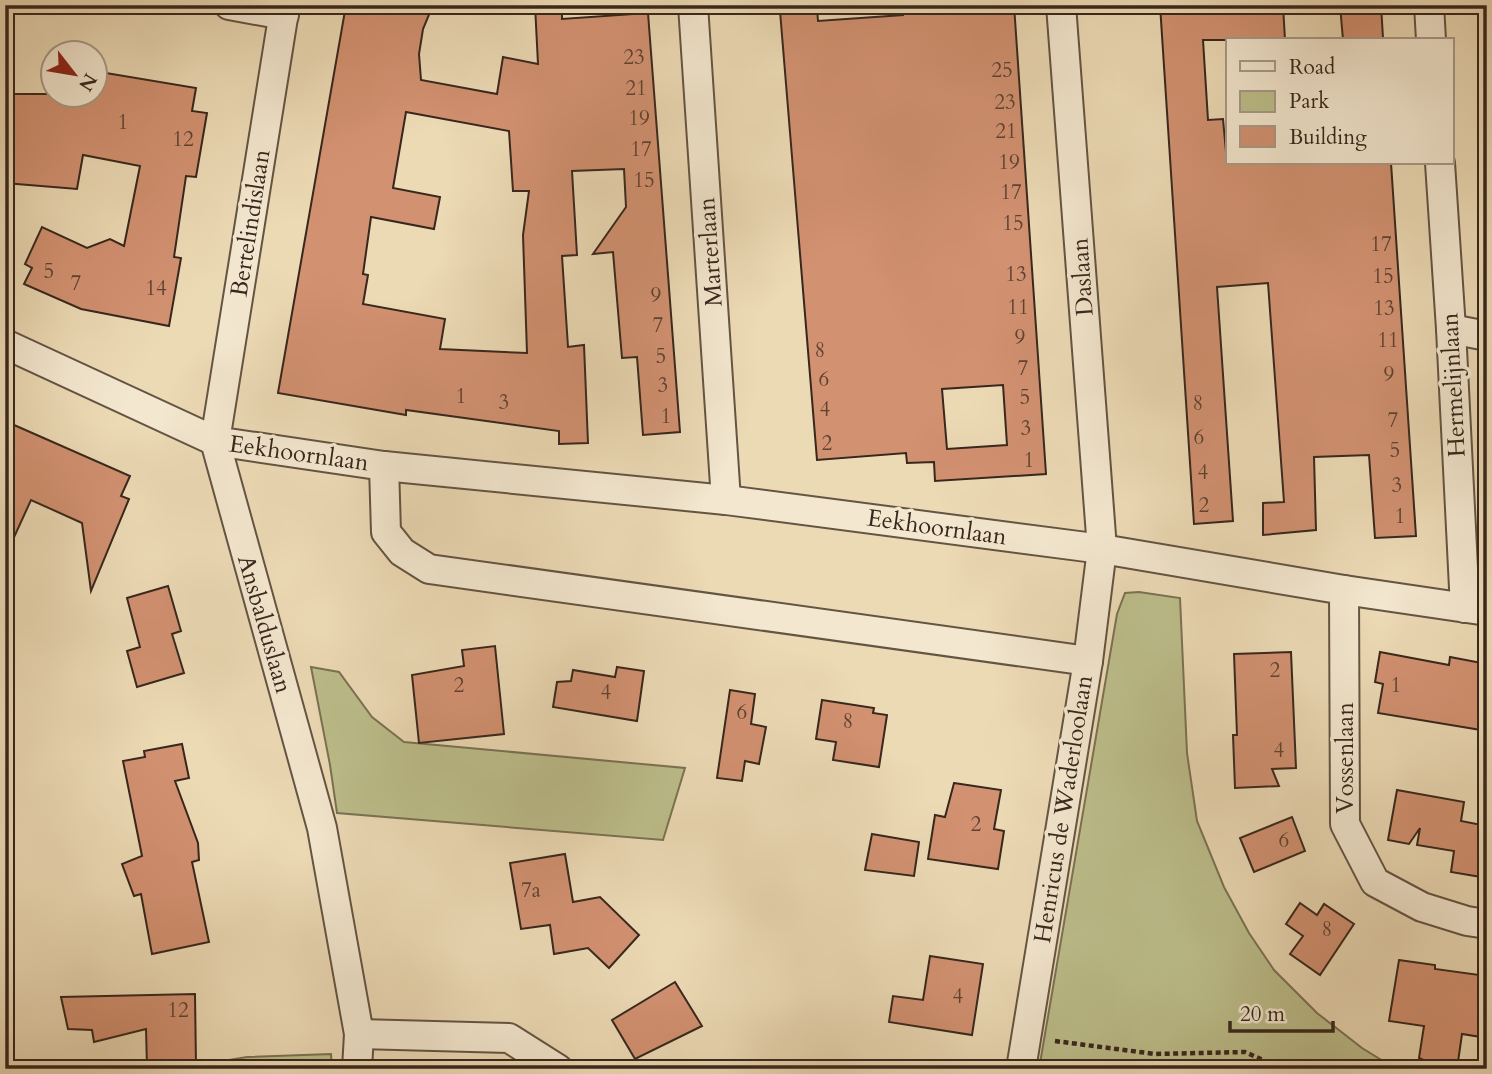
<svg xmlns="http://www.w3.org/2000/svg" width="1492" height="1074" viewBox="0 0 1492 1074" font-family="Cardo,serif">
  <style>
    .green { fill: #bcbe8b; stroke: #7a7254; stroke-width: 2 }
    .building { fill: #d29171; stroke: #37271d; stroke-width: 2; fill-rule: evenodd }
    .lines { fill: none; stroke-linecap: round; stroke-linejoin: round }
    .minor-casing { stroke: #645443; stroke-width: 32 }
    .path { stroke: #37271d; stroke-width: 4.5; stroke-dasharray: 5 3.5; stroke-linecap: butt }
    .minor { stroke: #f3e7cf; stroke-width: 28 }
    .labels { text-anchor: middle; stroke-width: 7; stroke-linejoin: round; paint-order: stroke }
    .number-label { font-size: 21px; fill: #5e4232 }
    .street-label { font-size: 24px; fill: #37271d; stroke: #f3e7cf }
  </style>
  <rect width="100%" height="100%" fill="#ecdab5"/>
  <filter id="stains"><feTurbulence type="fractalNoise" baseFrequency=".00286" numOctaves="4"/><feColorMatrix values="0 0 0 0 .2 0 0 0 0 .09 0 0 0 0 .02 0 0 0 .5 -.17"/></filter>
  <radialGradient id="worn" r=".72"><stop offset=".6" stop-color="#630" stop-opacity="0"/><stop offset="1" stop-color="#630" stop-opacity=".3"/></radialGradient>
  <!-- green -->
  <g class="green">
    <path d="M1139,592L1180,598L1187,753L1197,821L1224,887L1249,933L1274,970L1317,1013L1362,1048L1396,1069H1039L1117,614L1125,593Z"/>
    <path d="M311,667L339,672L372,717L404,742L685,768L663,840L337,813L330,765Z"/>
    <path d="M331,1054L332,1069H174L247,1057Z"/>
  </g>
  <!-- building -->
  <g class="building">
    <path d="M346,5H433L423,29L419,54L421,80L497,94L503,57L538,64L535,5H562V19L648,13L680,432L643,435L637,357L622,358L613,252L593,254L626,207L624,169L572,171L577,255L562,256L568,347L584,345L588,443L559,444V431L406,410V415L278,393ZM406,112L509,131L513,191H529L523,235L527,353L440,349L445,319L363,304L368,275L363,274L371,217L434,229L440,197L393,188Z"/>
    <path d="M902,5H1014L1046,474L935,481L934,462L907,463L906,453L817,460L780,11L817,8L818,21L903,15ZM1003,385L1007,445L947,449L942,389Z"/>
    <path d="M1160,5H1283L1285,40H1203L1208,120L1223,119L1227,163H1391L1416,536L1375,538L1369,455L1314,457L1316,530L1263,535V503L1284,502L1268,283L1217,287L1233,521L1194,524Z"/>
    <path d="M1340,5H1381L1383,38L1343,40Z"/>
    <path d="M94,71L196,88L192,111L207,113L196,177L186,176L174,257L181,258L169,326L81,309L24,284L32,268L25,264L42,227L87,248L110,239L124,246L140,166L83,155L77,189L5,183V94H94Z"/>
    <path d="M5,421L130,476L121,496L129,499L91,591L82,523L31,500L5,557Z"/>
    <path d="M168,586L181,631L172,634L184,673L137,687L127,651L140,647L127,598Z"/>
    <path d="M495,646L504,734L419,743L412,675L464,666L462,650Z"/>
    <path d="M1291,652L1296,768L1272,769L1279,786L1235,788L1233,735H1237L1234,654Z"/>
    <path d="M1380,652L1449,665L1450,657L1487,664V731L1378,713L1383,684L1375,682Z"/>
    <path d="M617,667L644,671L637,721L553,707L557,682L571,681L573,670L615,677Z"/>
    <path d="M730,690L755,694L751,724L766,727L759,764L745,761L742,781L717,778Z"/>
    <path d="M822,700L874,708L873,713L887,715L879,767L833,760L836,742L816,739Z"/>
    <path d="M182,744L189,778L175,781L198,843L199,860L192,862L209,942L152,954L141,894L134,896L122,864L142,856L123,761L145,757L144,751Z"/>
    <path d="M954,783L1001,790L994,829L1004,831L998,869L928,859L935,815L945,817Z"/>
    <path d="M1397,790L1464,802L1461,821L1487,826V878L1451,872L1454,851L1417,845L1420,828L1409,844L1388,840Z"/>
    <path d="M1292,817L1305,851L1254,872L1240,838Z"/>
    <path d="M872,834L919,842L914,876L865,870Z"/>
    <path d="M565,854L573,902L600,897L639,935L609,968L588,948L554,954L550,925L521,929L510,863Z"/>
    <path d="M1300,903L1317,915L1324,904L1354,924L1320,975L1290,954L1303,936L1286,924Z"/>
    <path d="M930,956L983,964L972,1035L889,1022L893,996L923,1000Z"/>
    <path d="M1399,960L1435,965V969L1487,976V1038L1462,1034L1457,1069H1443L1419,1058L1424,1026L1389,1021Z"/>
    <path d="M675,982L702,1026L635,1059L612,1020Z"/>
    <path d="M195,994L196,1066L147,1067L146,1029L94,1042L92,1030L68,1029L61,997Z"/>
  </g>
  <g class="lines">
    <!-- minor casing -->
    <g class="minor-casing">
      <g id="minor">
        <path d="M229,5L284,15"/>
        <path d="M285,5L215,441L384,466L726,500L1102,549L1344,590L1487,611"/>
        <path d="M693,5L726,500"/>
        <path d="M1429,5L1431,40"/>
        <path d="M1440,163L1451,329L1465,608"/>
        <path d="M1451,329L1487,336"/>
        <path d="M5,344L215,441L322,828L359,1034L357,1069"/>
        <path d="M384,466L386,532L402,552L429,569L1088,661"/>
        <path d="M1344,590L1345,824L1375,882L1422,907L1467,921L1487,924"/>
        <path d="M359,1034L509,1038L558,1069"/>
        <path d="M1021,1069L1088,661L1102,549L1061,5"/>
      </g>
    </g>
    <!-- path -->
    <path class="path" d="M1055,1041L1155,1054L1245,1052L1283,1069"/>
    <!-- minor -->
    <use href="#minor" class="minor"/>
  </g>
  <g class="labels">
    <!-- number labels -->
    <g class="number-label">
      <text x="634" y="64">23</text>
      <text x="1002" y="77">25</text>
      <text x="636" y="95">21</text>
      <text x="1005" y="109">23</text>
      <text x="639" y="125">19</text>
      <text x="123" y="129">1</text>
      <text x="1006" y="138">21</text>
      <text x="183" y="146">12</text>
      <text x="641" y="156">17</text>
      <text x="1009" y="169">19</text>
      <text x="644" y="187">15</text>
      <text x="1011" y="199">17</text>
      <text x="1013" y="230">15</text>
      <text x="1381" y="251">17</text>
      <text x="49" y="278">5</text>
      <text x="1016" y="281">13</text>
      <text x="1383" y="283">15</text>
      <text x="76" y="290">7</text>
      <text x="156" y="295">14</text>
      <text x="656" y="302">9</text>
      <text x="1018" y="314">11</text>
      <text x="1384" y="315">13</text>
      <text x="658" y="332">7</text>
      <text x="1020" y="344">9</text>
      <text x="1388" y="347">11</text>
      <text x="820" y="357">8</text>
      <text x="661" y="363">5</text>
      <text x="1023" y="375">7</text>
      <text x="1389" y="381">9</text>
      <text x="824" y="386">6</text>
      <text x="663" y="392">3</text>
      <text x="461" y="403">1</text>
      <text x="1025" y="404">5</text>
      <text x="504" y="409">3</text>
      <text x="1198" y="410">8</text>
      <text x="825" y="416">4</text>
      <text x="666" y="423">1</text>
      <text x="1393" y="427">7</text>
      <text x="1026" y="435">3</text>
      <text x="1199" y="444">6</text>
      <text x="827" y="450">2</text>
      <text x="1395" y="457">5</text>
      <text x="1029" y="467">1</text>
      <text x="1203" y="479">4</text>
      <text x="1397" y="492">3</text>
      <text x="1204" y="512">2</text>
      <text x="1400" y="523">1</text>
      <text x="1275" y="677">2</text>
      <text x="459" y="692">2</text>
      <text x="1396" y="692">1</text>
      <text x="606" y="699">4</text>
      <text x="742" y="719">6</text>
      <text x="848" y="728">8</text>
      <text x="1279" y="757">4</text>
      <text x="976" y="831">2</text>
      <text x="1284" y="847">6</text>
      <text x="531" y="897">7a</text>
      <text x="1327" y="936">8</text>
      <text x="958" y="1003">4</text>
      <text x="178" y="1017">12</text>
    </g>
    <!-- street labels -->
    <g class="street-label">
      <text transform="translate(250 223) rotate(-81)" y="8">Bertelindislaan</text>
      <text transform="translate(710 252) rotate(-94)" y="8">Marterlaan</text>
      <text transform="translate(1082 277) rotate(-94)" y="8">Daslaan</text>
      <text transform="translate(1453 385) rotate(-93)" y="8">Hermelijnlaan</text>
      <text transform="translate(299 453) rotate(8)" y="8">Eekhoornlaan</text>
      <text transform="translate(937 527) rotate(8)" y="8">Eekhoornlaan</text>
      <text transform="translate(265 624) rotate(74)" y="8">Ansbalduslaan</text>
      <text transform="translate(1345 758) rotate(-90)" y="8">Vossenlaan</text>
      <text transform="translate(1063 809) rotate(-81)" y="8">Henricus de Waderloolaan</text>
    </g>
  </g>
  <!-- margin -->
  <rect width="1492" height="1074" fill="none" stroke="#ecdab5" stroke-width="28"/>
  <rect x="7" y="7" width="1478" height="1060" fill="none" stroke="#37271d" stroke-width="3.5"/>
  <rect x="14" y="14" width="1464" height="1046" fill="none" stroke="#37271d" stroke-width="2"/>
  <!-- legend -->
  <rect x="1226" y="38" width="228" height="126" fill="#f3e7cf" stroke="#a89a88" stroke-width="2"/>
  <rect x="1240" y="61" width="35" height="10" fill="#f3e7cf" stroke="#a89a88" stroke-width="2"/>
  <text x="1289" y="74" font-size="21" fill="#37271d">Road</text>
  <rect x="1240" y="91" width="35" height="21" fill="#bcbe8b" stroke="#a89a88" stroke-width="2"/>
  <text x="1289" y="108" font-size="21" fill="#37271d">Park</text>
  <rect x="1240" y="126" width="35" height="21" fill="#d29171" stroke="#a89a88" stroke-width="2"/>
  <text x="1289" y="144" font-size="21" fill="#37271d">Building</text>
  <!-- north arrow -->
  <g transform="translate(74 74) rotate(121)"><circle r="33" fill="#f3e7cf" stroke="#a89a88" stroke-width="2"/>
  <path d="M0-5L12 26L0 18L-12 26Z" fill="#8f2418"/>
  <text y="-10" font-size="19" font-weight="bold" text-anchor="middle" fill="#37271d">N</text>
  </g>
  <!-- scale -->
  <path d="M1230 1021v10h103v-10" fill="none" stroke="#37271d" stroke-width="3.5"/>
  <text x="1240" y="1021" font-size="21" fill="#37271d" stroke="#f3e7cf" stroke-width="5" paint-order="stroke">20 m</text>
  <rect width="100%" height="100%" filter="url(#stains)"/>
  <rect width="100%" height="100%" fill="url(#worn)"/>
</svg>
